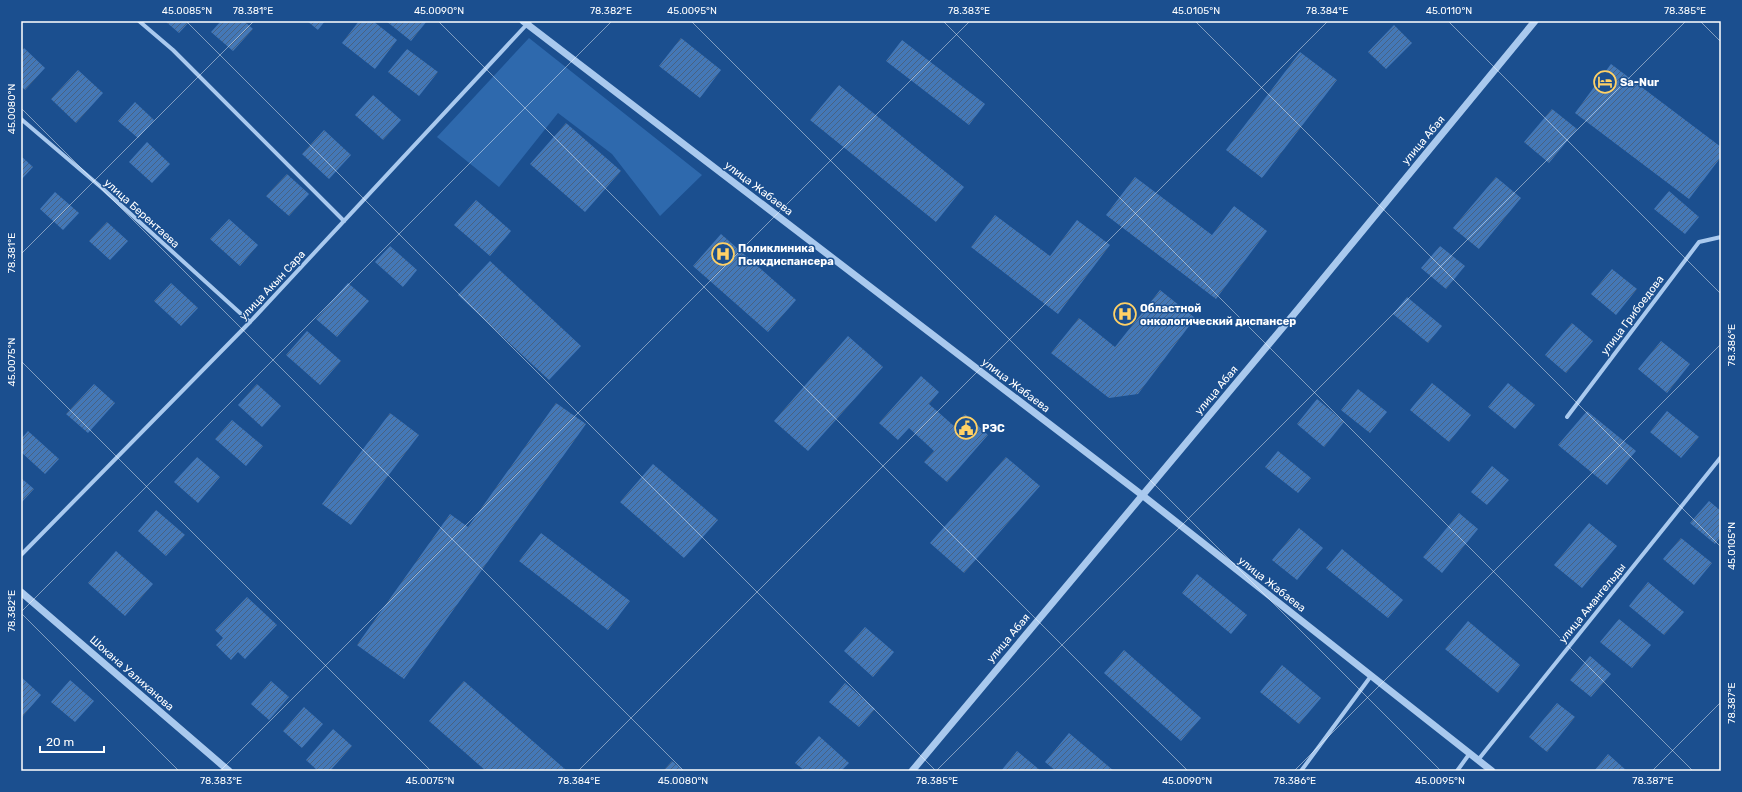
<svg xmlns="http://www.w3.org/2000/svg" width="1742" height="792" viewBox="0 0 1742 792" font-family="Rubik,sans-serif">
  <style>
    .grass { fill: #2e69ad }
    .building { fill: url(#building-hatch) }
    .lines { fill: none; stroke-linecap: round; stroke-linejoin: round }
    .minor { stroke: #a9c9ee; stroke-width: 4 }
    .tertiary { stroke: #a9c9ee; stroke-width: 7 }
    .ticks { fill: none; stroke: #fff; stroke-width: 1; stroke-opacity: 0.45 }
    .labels { text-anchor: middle; stroke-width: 3; stroke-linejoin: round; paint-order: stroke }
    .poi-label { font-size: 11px; font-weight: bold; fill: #fff; stroke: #1b4f8f; text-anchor: start }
    .street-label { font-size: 11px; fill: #fff; stroke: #1b4f8f }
    .neatline { fill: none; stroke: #fff; stroke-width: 1.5 }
    .ticks-label { font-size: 10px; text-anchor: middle; fill: #fff }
  </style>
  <defs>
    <pattern id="building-hatch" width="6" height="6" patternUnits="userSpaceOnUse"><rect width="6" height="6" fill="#4478b7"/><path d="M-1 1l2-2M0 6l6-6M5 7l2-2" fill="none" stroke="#486282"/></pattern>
  </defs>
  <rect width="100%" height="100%" fill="#1b4f8f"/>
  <!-- grass -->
  <path class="grass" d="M529,38L702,175L660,216L612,154L558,113L499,187L437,137Z"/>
  <!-- building -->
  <g class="building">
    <path d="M165,21H190L179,33Z"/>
    <path d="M221,21H244L253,29L233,51L211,32Z"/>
    <path d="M307,21H325L318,30Z"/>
    <path d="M359,21H373L397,40L375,69L342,43Z"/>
    <path d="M386,21H427L411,41Z"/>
    <path d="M1394,25L1412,43L1386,69L1368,52Z"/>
    <path d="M681,38L721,70L700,98L659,66Z"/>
    <path d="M902,40L985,104L969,125L886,61Z"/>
    <path d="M24,48L45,68L25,90L21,86V51Z"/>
    <path d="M407,49L438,72L419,96L388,72Z"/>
    <path d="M1300,52L1337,80L1262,178L1226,150Z"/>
    <path d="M1611,64L1721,147V157L1689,199L1575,113Z"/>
    <path d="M78,70L103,93L76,123L51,99Z"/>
    <path d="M839,85L964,187L936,222L810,120Z"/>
    <path d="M373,95L401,120L383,140L355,115Z"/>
    <path d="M135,102L154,120L138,138L118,121Z"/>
    <path d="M1552,109L1577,129L1549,163L1524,142Z"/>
    <path d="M566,123L621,171L585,212L530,164Z"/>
    <path d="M324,130L351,155L329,179L302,154Z"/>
    <path d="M147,142L170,164L152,183L129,162Z"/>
    <path d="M21,156L33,167L21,180Z"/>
    <path d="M287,174L309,194L289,216L266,196Z"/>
    <path d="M1135,177L1212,235L1234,206L1267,231L1216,299L1106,215Z"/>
    <path d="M1496,177L1521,198L1479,249L1453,228Z"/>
    <path d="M1669,191L1699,217L1685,234L1654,209Z"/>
    <path d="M55,192L79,213L63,230L40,209Z"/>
    <path d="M476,200L511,231L490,256L454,225Z"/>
    <path d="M995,215L1050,256L1077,220L1110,245L1058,314L971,247Z"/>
    <path d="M229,219L258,245L240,266L210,239Z"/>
    <path d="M107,222L128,241L110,260L89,241Z"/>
    <path d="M721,234L796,300L768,332L693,266Z"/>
    <path d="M390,246L417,270L403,287L375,262Z"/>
    <path d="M1440,246L1465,266L1446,289L1421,268Z"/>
    <path d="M490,261L581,346L549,380L458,295Z"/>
    <path d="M1612,269L1637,289L1616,315L1591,294Z"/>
    <path d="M171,283L198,308L181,326L154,301Z"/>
    <path d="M348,283L369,301L337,337L316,319Z"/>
    <path d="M1160,290L1195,318L1138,394L1109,398L1051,353L1079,318L1115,347Z"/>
    <path d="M1407,297L1442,326L1428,343L1393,314Z"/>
    <path d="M1572,323L1593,341L1566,373L1545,355Z"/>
    <path d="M307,331L341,361L320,385L286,355Z"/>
    <path d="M848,336L883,367L808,451L774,421Z"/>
    <path d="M1661,341L1690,364L1667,393L1638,369Z"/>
    <path d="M921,376L939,392L929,404L954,426L965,414L988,435L947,482L924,462L934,451L909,428L898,440L879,423Z"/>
    <path d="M1432,383L1471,415L1449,442L1410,410Z"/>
    <path d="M1508,383L1535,405L1515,429L1488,407Z"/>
    <path d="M94,384L115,403L88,433L66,414Z"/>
    <path d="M257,384L281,406L262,427L238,405Z"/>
    <path d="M1358,389L1387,412L1370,433L1341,410Z"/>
    <path d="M1317,399L1344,422L1324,447L1297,424Z"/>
    <path d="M556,403L586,424L404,679L357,645L450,514L468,527Z"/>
    <path d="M1587,411L1636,451L1607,485L1558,445Z"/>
    <path d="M1667,411L1699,437L1681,458L1650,432Z"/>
    <path d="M390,413L419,435L351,525L322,504Z"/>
    <path d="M232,420L263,446L246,466L215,439Z"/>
    <path d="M28,431L59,459L45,474L21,452V439Z"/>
    <path d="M1278,451L1311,478L1298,493L1265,467Z"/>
    <path d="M197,457L220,477L198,503L174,482Z"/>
    <path d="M1006,457L1040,486L964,573L930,543Z"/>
    <path d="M653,464L718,520L684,558L620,502Z"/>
    <path d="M1492,466L1509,480L1487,505L1471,492Z"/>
    <path d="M21,478L34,489L21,503Z"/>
    <path d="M1709,501L1721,511V536L1715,544L1690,523Z"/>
    <path d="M156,510L185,535L166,556L138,531Z"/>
    <path d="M1459,513L1478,529L1442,573L1423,557Z"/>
    <path d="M1589,523L1617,546L1582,588L1554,565Z"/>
    <path d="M1299,528L1323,548L1297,580L1272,560Z"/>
    <path d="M541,533L630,601L608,630L519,561Z"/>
    <path d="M1681,538L1712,563L1694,585L1663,559Z"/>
    <path d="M1342,549L1403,600L1388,618L1326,568Z"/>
    <path d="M116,551L153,584L125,616L88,583Z"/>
    <path d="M1197,574L1247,615L1231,634L1182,593Z"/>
    <path d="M1648,582L1684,612L1664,635L1629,606Z"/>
    <path d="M247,597L277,625L245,659L238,652L231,660L216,645L223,638L215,630Z"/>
    <path d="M1619,619L1651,645L1632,668L1600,642Z"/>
    <path d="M1468,621L1520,665L1498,693L1445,649Z"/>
    <path d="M865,627L894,652L873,677L844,651Z"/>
    <path d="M1124,650L1201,718L1181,741L1104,673Z"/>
    <path d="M1590,656L1611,674L1591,697L1570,680Z"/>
    <path d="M1282,665L1321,698L1299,724L1260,692Z"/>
    <path d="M21,677L41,695L22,717L21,716Z"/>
    <path d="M70,680L94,701L75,722L51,702Z"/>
    <path d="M271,681L289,697L269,720L251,704Z"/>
    <path d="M464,681L566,770L565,771H486L429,721Z"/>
    <path d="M845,683L875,709L859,727L829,702Z"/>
    <path d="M1557,703L1575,717L1547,752L1529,737Z"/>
    <path d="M304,707L323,724L302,748L283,731Z"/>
    <path d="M333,729L352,746L330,771H318L306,760Z"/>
    <path d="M1069,733L1114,771H1056L1045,762Z"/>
    <path d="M819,736L849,763L841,771H805L795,763Z"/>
    <path d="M1017,751L1041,771H1001Z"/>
    <path d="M1608,754L1627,771H1594Z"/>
    <path d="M672,761L684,771H663Z"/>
  </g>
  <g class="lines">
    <!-- minor -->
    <g class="minor">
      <path d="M139,21L173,50L344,221"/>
      <path d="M21,119L102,188L250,322"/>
      <path d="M1567,417L1699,242L1721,237"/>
      <path d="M21,555L250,322L530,21"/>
      <path d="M1478,760L1721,457"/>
      <path d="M1301,771L1371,676"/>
      <path d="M1457,771L1470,753"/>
    </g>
    <!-- tertiary -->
    <g class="tertiary">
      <path d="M523,21L1142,495L1492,771"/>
      <path d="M21,592L229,771"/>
      <path d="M912,771L1299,308L1535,21"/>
    </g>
  </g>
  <!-- ticks -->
  <path class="ticks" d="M186,21L936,771M438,21L1188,771M691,21L1441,771M943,21L1693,771M1195,21L1721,547M1448,21L1721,294M1700,21L1721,42M21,108L684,771M21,254L254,21M21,361L431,771M21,612L612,21M21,613L179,771M220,771L970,21M578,771L1328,21M936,771L1686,21M1294,771L1721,344M1652,771L1721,702"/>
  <!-- icons -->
  <defs>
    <g id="hotel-ring" transform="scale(1.15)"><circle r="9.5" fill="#1b4f8f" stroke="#ffd166" stroke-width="1.5"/><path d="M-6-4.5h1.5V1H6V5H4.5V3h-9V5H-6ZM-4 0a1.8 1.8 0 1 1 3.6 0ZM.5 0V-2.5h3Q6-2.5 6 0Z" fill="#ffd166"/></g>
    <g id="hospital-ring" transform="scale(1.15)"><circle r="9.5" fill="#1b4f8f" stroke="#ffd166" stroke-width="1.5"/><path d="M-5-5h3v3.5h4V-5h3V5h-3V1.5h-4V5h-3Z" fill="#ffd166"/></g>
    <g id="civic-ring" transform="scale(1.15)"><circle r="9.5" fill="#1b4f8f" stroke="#ffd166" stroke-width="1.5"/><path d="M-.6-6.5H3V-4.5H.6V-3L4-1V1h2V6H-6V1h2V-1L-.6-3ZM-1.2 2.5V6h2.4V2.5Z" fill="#ffd166"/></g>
  </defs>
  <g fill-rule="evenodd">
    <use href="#hotel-ring" x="1605" y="82"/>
    <use href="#hospital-ring" x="723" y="254"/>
    <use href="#hospital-ring" x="1125" y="314"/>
    <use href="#civic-ring" x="966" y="428"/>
  </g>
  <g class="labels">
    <!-- poi labels -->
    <g class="poi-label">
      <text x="1620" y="86">Sa-Nur</text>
      <text x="738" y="252">Поликлиника<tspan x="738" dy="13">Психдиспансера</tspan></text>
      <text x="1140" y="312">Областной<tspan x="1140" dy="13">онкологический диспансер</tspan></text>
      <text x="982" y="432">РЭС</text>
    </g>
    <!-- street labels -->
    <g class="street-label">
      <text transform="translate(1423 140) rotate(-50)" y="4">улица Абая</text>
      <text transform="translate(759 188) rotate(37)" y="4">улица Жабаева</text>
      <text transform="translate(142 213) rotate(42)" y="4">улица Берентаева</text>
      <text transform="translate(272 285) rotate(-47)" y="4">улица Акын Сара</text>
      <text transform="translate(1632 315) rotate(-53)" y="4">улица Грибоедова</text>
      <text transform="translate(1016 385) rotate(37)" y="4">улица Жабаева</text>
      <text transform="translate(1216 390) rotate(-50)" y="4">улица Абая</text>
      <text transform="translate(1272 584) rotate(38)" y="4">улица Жабаева</text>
      <text transform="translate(1592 603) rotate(-51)" y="4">улица Амангельды</text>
      <text transform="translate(1008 638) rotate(-50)" y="4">улица Абая</text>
      <text transform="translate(132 673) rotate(41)" y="4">Шокана Уалиханова</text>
    </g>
  </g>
  <!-- border -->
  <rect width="1742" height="792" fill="none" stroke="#1b4f8f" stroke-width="44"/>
  <!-- scale -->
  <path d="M40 746v6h64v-6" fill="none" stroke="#ffffff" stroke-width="2"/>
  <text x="46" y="746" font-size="12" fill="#ffffff" stroke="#1b4f8f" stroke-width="3" paint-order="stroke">20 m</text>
  <rect x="22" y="22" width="1698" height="748" class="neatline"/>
  <g class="ticks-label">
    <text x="187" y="14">45.0085°N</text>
    <text x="253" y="14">78.381°E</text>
    <text x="439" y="14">45.0090°N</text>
    <text x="611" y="14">78.382°E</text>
    <text x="692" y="14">45.0095°N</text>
    <text x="969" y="14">78.383°E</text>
    <text x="1196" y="14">45.0105°N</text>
    <text x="1327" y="14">78.384°E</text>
    <text x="1449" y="14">45.0110°N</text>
    <text x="1685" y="14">78.385°E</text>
    <text transform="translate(11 109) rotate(-90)" y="4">45.0080°N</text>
    <text transform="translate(11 253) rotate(-90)" y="4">78.381°E</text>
    <text transform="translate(1731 345) rotate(-90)" y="4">78.386°E</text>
    <text transform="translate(11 362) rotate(-90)" y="4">45.0075°N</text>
    <text transform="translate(1731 546) rotate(-90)" y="4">45.0105°N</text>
    <text transform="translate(11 611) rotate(-90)" y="4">78.382°E</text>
    <text transform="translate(1731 703) rotate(-90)" y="4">78.387°E</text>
    <text x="221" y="784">78.383°E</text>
    <text x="430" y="784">45.0075°N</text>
    <text x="579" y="784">78.384°E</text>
    <text x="683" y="784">45.0080°N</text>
    <text x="937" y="784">78.385°E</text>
    <text x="1187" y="784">45.0090°N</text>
    <text x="1295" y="784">78.386°E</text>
    <text x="1440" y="784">45.0095°N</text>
    <text x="1653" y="784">78.387°E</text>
  </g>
</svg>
